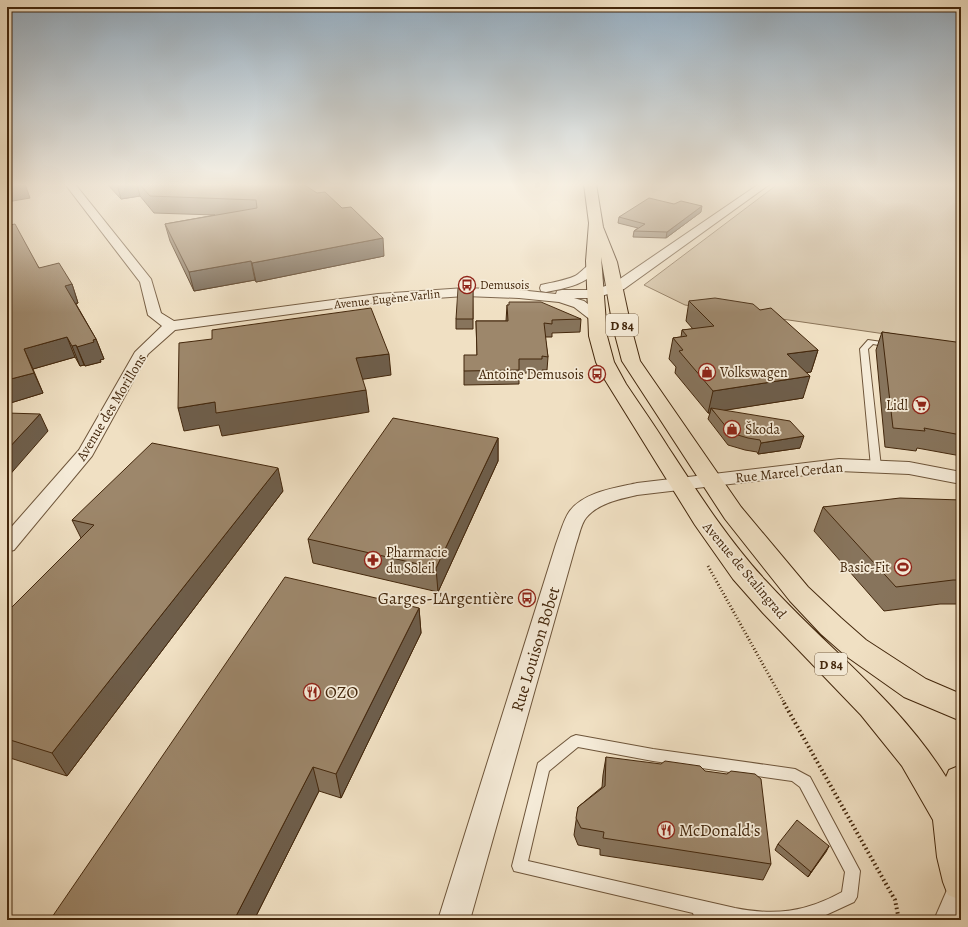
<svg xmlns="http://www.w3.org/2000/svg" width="968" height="927" viewBox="0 0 968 927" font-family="Alegreya,serif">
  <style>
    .green { fill: #d3c1a4; stroke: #8b7458 }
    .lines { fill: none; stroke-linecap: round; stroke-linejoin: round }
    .lane-casing { stroke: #6e553a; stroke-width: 2 }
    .street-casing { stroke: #6e553a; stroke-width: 2 }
    .primary-casing { stroke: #43270c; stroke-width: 2 }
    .path-far1 { stroke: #43270c; stroke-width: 3; stroke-dasharray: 1 2.5; stroke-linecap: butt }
    .path { stroke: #43270c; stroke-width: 4; stroke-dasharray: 1.5 3; stroke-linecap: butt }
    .lane { fill: #f5ebd8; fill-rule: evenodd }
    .street { fill: #f5ebd8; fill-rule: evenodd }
    .primary { fill: #f0e0c3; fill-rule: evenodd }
    .wall { fill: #87745c; stroke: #43270c }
    .shaded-wall { fill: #6e5e4b; stroke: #43270c }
    .building { fill: #9d876b; stroke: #43270c }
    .labels { text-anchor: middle; stroke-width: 3.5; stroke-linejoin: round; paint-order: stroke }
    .far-poi-label { font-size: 12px; fill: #43270c; stroke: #f5ebd8; text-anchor: start }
    .far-street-label { font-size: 12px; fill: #43270c; stroke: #f5ebd8 }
    .shield { fill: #f5ebd8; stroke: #786249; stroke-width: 1 }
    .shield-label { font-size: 13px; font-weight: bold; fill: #43270c }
    .poi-label { font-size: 14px; fill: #43270c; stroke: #f5ebd8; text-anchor: start }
    .street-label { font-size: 14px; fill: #43270c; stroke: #f5ebd8 }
    .near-poi-label { font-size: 17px; fill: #43270c; stroke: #f5ebd8; text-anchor: start }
    .near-street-label { font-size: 17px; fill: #43270c; stroke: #f5ebd8 }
  </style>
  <rect width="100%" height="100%" fill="#f0e0c3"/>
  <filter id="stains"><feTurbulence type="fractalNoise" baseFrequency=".005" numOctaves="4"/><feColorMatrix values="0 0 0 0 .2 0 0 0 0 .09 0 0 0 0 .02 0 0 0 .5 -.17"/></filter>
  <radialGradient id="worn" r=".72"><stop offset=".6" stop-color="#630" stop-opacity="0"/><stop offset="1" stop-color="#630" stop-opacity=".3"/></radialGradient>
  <!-- green -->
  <path class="green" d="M778,184H961V345L685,305L644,285Z"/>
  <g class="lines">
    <!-- lane casing -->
    <g class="lane-casing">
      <g id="lane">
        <path d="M868,340L889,343L893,345L889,347L873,344L868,349L881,467L876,470L871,467L860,349Z"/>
        <path d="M576,735L653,749L795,769L810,777L860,871L857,897L854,902L815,920H718L710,918L711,920H695L693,913L514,871L512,866L538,763L571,737ZM578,747L653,761L792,781L800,787L845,872L842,892C806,912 775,916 735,908L528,861L549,771Z"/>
      </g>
    </g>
    <!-- street casing -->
    <g class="street-casing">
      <g id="street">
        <path d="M65,184H75L151,279L161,313L174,321L378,294L465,288L519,290L556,294L557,291L562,290H594L614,283L759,184H770L624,289L595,298H574L584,301L602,315L604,318L602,321L597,322L592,321L574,307L559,302L519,298L465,296L378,302L175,330L148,354L92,456L14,550L7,552V532L79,450L135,352L162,326L148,315L140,282Z"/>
        <path d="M593,263L597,264L599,267C587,285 566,288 546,292L541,291L540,288L541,285C553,282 564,281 575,276C582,272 586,265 593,263Z"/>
        <path d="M839,459L909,462L961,472V484L909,474L839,471L637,495C620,499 598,503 586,518C581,524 579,536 576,544L470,920H438L556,544C560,534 563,521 569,512C583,492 615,488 637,483Z"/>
        <path d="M961,879V920H934L950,883Z"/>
      </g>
    </g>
    <!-- primary casing -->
    <g class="primary-casing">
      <path id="primary" d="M584,184H596L603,227L617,262L631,327L640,361L741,507L808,587L841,618L866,640L926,679L961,694V721L904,697L846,656L821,634L790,601L725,519L622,361L613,327L601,257L607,336L614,362L626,384C640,405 655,426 668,447C698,493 728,540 766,581C826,647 898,700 946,777L949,770L961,765V900L948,895L943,882L937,857L933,820L902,766L861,715L763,613L733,579L695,525L602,375L596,362L589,336L586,261L589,223Z"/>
    </g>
    <!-- path-far1 -->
    <path class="path-far1" d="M708,566L785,704"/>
    <!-- path -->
    <path class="path" d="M784,703L895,900L899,920"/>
    <!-- lane -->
    <use href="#lane" class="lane"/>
    <!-- street -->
    <use href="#street" class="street"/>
    <!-- primary -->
    <use href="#primary" class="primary"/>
  </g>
  <!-- wall -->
  <g class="wall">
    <path d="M107,184H303L384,256L256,282L255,280L194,291L170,241L165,224L215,215L154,213L140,196L121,199Z"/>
    <path d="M701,212L666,238L633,237L634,231L638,228L618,223L619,217Z"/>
    <path d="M7,220L10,225L39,268L72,284L78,303L76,304L96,339L104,359L100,360L101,362L85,366L84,365L80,366L75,357L33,369L43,393L7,404Z"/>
    <path d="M473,288V329H456V319Z"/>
    <path d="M689,301L760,310L818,350L811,372H806L803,398L725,410L800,448L758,454L757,452L745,450L728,445L708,419L710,413H708L675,373L676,367L669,359L673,338L681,337L682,330L693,329L686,321Z"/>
    <path d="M507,305L581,319L580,332L552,333V337H545L548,357L547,370H542L541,373H519V384L464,385V371L477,355L476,321H506Z"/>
    <path d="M882,332L961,346V456L917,448L916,451L885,447L876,350Z"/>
    <path d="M498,438V461L438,592L313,563L308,539Z"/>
    <path d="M283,491L67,776L7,757V612L81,538L72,520Z"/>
    <path d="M961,500V604H940L884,611L814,531L823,507Z"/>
    <path d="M419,608L421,633L341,798L319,791L254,920H50Z"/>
    <path d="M606,757L771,864L763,880L600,855V849L578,845L574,835L578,807L602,787L603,775Z"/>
    <path d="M778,844L829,846L808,877L775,850Z"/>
  </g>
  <!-- shaded-wall -->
  <g class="shaded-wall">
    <path d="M18,184H25L30,198L7,202V186Z"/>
    <path d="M117,184H137L140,196L121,199Z"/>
    <path d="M702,206L701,212L666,238L667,232Z"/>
    <path d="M383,238L384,256L256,282L252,263Z"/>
    <path d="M251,261L255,280L194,291L189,272Z"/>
    <path d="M72,284L78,303L72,304L65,286Z"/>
    <path d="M67,337L75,357L33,369L24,349Z"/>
    <path d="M96,339L104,359L100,360L101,362L85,366L77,347Z"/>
    <path d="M76,345L84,365L80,366L72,346Z"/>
    <path d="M818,350L811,372L781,376L787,354Z"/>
    <path d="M389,354L391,375L358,380L356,358Z"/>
    <path d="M34,373L43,393L7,404V380Z"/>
    <path d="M810,376L803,398L714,412L711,408L710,413H708L713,391Z"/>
    <path d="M366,390L369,412L222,436L219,425L184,431L178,408L215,402Z"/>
    <path d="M40,414L48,431L7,478V450Z"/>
    <path d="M804,436L800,448L758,454L761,443Z"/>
    <path d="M498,438V461L438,592L436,568Z"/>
    <path d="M278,468L283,491L67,776L52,753Z"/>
    <path d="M419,608L421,633L341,798L336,774Z"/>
    <path d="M313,767L319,791L254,920H234Z"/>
    <path d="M829,846L826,852L808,877L811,872Z"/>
  </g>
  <!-- building -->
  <g class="building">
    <path d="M7,184H18L7,186Z"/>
    <path d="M139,184H303L317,193L325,192L342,208L351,207L383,238L252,263L251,261L189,272L165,224L257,208L256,200L150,196Z"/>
    <path d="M649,198L674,204L681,201L702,206L667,232L634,231L645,224L619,217Z"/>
    <path d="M7,220L10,225L15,224L39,268L59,263L72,284L65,286L96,339L93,340L94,342L77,347L76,345L72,346L67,337L24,349L34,373L7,380Z"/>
    <path d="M458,288H473V319H456Z"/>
    <path d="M715,298L753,304L760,310L771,308L818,350L787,354L810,376L713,391L679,351L683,350L673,338L687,336L682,330L714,326L689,301Z"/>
    <path d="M509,302H541L581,319L552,320V324L544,323L548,357L542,356V359H519V370L464,371V355H477L476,321H508L507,305H509Z"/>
    <path d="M371,308L389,354L356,358L366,390L216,413L215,402L178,408L179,343L212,339V330Z"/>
    <path d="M882,332L956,342L959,346H961V435L924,428L925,431L893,428Z"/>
    <path d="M711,408L790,421L804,436L761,443L760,440L748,438L731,433Z"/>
    <path d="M7,413L40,414L7,450Z"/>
    <path d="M393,418L498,438L436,568L308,539Z"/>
    <path d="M152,443L278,468L52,753L7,739V612L94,525L72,520Z"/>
    <path d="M900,498L961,500V580H953L896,587L823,507Z"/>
    <path d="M285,577L419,608L336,774L313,767L234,920H50Z"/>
    <path d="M606,757L661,764L665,761L700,766L705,771L727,774L731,771L755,774L761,779L771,864L603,838L604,832L581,828L576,818L578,807L605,786Z"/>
    <path d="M797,820L829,846L811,872L778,844Z"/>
  </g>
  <!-- sky -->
  <linearGradient id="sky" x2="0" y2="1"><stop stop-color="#93acc0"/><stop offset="0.59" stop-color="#f8f1e4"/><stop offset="1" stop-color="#f8f1e4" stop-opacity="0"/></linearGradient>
  <rect width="968" height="313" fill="url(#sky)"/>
  <!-- icons -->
  <defs>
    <g id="bus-ring" transform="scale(0.9)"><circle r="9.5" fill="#f5ebd8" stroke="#8f2418" stroke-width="1.5"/><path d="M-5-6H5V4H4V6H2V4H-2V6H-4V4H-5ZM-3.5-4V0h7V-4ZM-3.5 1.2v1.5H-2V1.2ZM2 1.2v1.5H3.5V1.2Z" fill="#8f2418"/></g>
    <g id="shop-ring" transform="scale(0.9)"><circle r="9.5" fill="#f5ebd8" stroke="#8f2418" stroke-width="1.5"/><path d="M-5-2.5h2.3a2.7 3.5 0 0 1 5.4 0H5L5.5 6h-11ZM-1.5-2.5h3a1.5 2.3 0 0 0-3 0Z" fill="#8f2418"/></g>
    <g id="supermarket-ring" transform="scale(0.9)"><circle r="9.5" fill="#f5ebd8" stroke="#8f2418" stroke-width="1.5"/><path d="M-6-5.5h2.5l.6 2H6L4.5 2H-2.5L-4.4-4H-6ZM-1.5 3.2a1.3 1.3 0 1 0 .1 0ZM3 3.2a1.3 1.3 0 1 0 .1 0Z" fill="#8f2418"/></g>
    <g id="pharmacy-ring" transform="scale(0.9)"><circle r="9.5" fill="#f5ebd8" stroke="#8f2418" stroke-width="1.5"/><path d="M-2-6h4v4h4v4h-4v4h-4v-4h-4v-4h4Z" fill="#8f2418"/></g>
    <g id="stadium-ring" transform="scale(0.9)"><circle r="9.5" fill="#f5ebd8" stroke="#8f2418" stroke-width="1.5"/><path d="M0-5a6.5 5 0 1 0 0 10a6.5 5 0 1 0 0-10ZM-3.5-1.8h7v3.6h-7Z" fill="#8f2418"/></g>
    <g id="restaurant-ring" transform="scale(0.9)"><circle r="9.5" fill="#f5ebd8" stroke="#8f2418" stroke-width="1.5"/><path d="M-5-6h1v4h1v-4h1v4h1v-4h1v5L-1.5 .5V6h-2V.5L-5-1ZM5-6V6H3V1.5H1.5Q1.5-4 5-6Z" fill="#8f2418"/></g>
  </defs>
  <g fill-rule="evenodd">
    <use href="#bus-ring" x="467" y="285"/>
    <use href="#shop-ring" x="707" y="372"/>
    <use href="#bus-ring" x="597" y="374"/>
    <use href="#supermarket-ring" x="921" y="405"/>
    <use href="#shop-ring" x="732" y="429"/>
    <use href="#pharmacy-ring" x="373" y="560"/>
    <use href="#stadium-ring" x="903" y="567"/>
    <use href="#bus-ring" x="527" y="598"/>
    <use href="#restaurant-ring" x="312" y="692"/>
    <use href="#restaurant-ring" x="666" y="830"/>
  </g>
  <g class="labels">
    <!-- far-poi labels -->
    <g class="far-poi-label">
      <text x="480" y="289">Demusois</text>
    </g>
    <!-- far-street labels -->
    <g class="far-street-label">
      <text transform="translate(387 299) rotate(-6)" y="4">Avenue Eugène Varlin</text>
    </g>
    <!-- shield labels -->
    <g class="shield">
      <rect x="606" y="314" width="32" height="22" rx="3"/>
      <rect x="815" y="653" width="32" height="22" rx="3"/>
    </g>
    <g class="shield-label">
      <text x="622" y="330">D 84</text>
      <text x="831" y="669">D 84</text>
    </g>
    <!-- poi labels -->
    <g class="poi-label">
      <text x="720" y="377">Volkswagen</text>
      <text x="584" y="379" text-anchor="end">Antoine Demusois</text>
      <text x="908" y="410" text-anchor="end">Lidl</text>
      <text x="745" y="434">Škoda</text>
      <text x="386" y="557">Pharmacie<tspan x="386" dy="16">du Soleil</tspan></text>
      <text x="890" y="572" text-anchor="end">Basic-Fit</text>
    </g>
    <!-- street labels -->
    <g class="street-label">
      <text transform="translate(111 407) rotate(-59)" y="5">Avenue des Morillons</text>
      <text transform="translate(789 472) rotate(-6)" y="5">Rue Marcel Cerdan</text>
      <text transform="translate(745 570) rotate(50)" y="5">Avenue de Stalingrad</text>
    </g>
    <!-- near-poi labels -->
    <g class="near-poi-label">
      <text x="514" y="604" text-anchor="end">Garges-L'Argentière</text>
      <text x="325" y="698">OZO</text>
      <text x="679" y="836">McDonald's</text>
    </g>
    <!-- near-street labels -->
    <g class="near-street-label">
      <text transform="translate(535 649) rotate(-73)" y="6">Rue Louison Bobet</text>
    </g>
  </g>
  <!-- margin -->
  <rect width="968" height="927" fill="none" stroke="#f0e0c3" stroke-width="24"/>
  <rect x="8" y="8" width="952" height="911" fill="none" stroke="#43270c" stroke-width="2"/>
  <rect x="12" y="12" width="944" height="903" fill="none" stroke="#43270c"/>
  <rect width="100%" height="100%" filter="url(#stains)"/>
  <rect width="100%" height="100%" fill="url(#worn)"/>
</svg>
